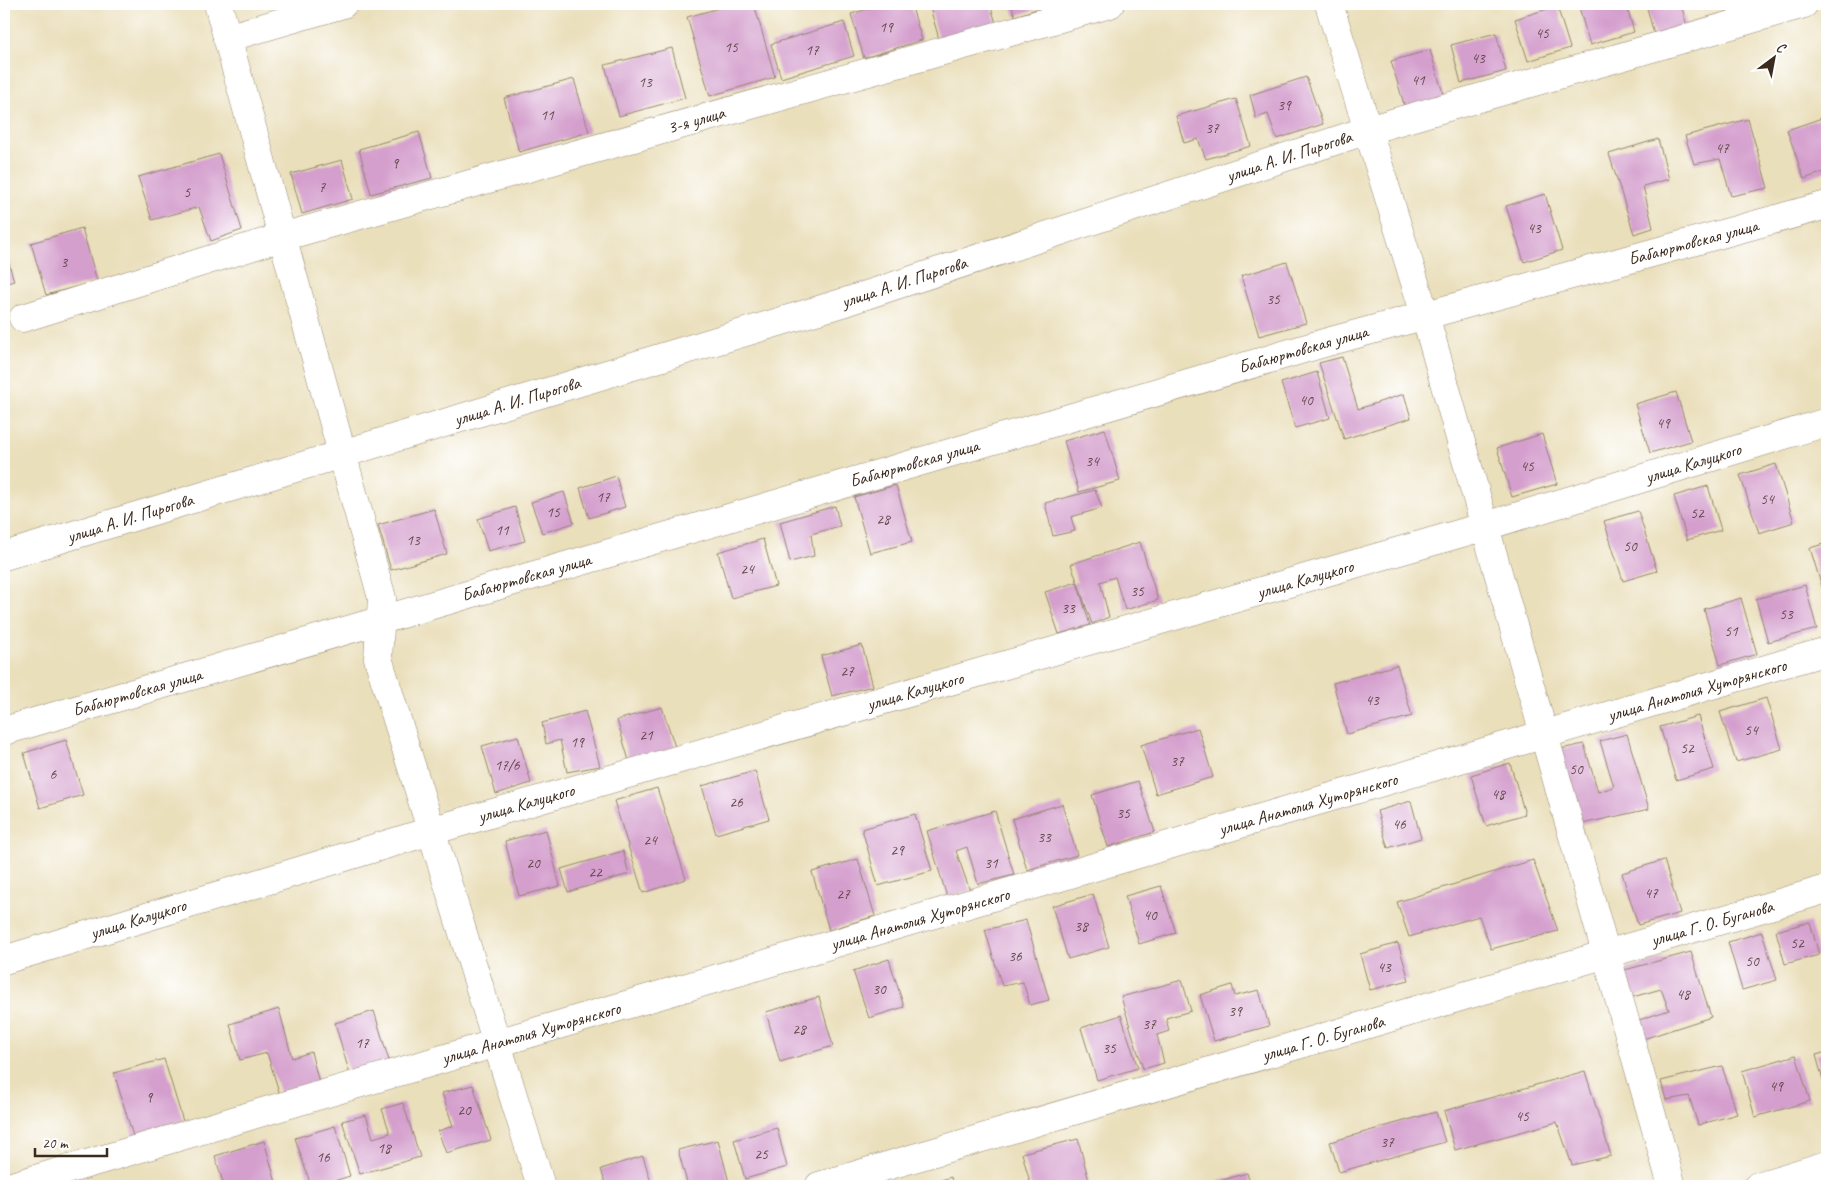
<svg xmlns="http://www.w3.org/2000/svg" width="1831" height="1190" viewBox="0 0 1831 1190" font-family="Caveat,sans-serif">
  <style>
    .building { fill: #d49fcd }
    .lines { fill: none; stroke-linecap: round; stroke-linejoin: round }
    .minor-casing { stroke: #92846c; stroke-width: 29 }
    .minor { stroke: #fff; stroke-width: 28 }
    .labels { text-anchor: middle; stroke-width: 4; stroke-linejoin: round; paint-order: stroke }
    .number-label { font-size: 15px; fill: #61474a }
    .street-label { font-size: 18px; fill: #3b2a1e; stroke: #fff }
  </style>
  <rect width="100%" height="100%" fill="#fff"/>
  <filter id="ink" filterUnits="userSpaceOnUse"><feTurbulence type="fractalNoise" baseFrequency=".02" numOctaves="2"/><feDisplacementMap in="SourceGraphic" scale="10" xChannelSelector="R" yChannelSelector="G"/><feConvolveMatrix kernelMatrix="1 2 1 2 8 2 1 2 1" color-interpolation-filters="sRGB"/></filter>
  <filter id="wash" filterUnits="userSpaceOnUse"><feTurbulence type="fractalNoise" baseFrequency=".0096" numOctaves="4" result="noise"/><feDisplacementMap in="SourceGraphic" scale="20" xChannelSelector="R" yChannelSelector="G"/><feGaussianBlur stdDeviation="1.12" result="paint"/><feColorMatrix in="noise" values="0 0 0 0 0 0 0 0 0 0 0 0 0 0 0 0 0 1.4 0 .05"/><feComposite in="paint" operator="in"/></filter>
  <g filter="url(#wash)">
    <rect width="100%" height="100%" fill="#eadfbb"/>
    <g id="blocks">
      <!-- building -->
      <g class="building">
        <path d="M734,4H754L775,77L710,96L687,17Z"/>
        <path d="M884,4H911L922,40L864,58L851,14Z"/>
        <path d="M929,4H990L996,23L939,39Z"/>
        <path d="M1011,4H1052L1015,16Z"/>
        <path d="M1578,4H1626L1634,32L1590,45Z"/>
        <path d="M1646,4H1681L1688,30L1655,38Z"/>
        <path d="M1716,4H1734L1717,9Z"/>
        <path d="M1557,6L1570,48L1528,61L1515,19Z"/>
        <path d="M844,22L854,56L781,78L771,44Z"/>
        <path d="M1496,33L1506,71L1461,83L1451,45Z"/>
        <path d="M672,48L685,98L619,116L605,65Z"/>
        <path d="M1430,50L1445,100L1406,111L1391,61Z"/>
        <path d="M1306,77L1323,124L1277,139L1268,114L1256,118L1250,95Z"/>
        <path d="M574,79L589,132L519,152L504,98Z"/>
        <path d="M1236,99L1251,146L1206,159L1198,139L1184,143L1176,116Z"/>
        <path d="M1822,118L1827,134V171L1804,179L1787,130Z"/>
        <path d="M1748,119L1768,188L1731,196L1720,159L1694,164L1685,136Z"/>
        <path d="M419,132L432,178L371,194L359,149Z"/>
        <path d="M1658,139L1669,179L1643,186L1653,228L1634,234L1609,154Z"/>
        <path d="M219,154L242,230L211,241L199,207L152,220L138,177Z"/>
        <path d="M342,160L353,199L302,214L291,174Z"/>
        <path d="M1545,194L1562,250L1524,262L1506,206Z"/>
        <path d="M82,228L97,281L46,295L31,243Z"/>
        <path d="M4,247L14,281L4,284Z"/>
        <path d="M1287,262L1306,323L1259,336L1241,276Z"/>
        <path d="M1342,357L1358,409L1404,394L1411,418L1344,439L1319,363Z"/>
        <path d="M1317,372L1330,418L1295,428L1281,383Z"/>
        <path d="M1676,392L1691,441L1650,453L1635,404Z"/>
        <path d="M1105,429L1120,481L1079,492L1064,441Z"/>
        <path d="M1542,434L1557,484L1512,497L1497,448Z"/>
        <path d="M1776,464L1794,522L1759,533L1740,475Z"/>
        <path d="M616,476L625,507L589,518L580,488Z"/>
        <path d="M896,485L912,542L870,553L854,497Z"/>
        <path d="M1708,486L1721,530L1687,540L1674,496Z"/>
        <path d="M1095,490L1102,508L1071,517L1075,531L1053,536L1045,503Z"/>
        <path d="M564,492L574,523L542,533L531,502Z"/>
        <path d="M835,506L840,526L811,534L814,556L790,562L780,522Z"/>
        <path d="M515,507L525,541L488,551L478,519Z"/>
        <path d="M434,509L447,554L391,570L378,525Z"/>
        <path d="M1638,511L1657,571L1623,581L1604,521Z"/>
        <path d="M763,539L776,586L731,598L718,552Z"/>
        <path d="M1140,542L1158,600L1125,610L1115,577L1100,582L1109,617L1092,624L1071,564Z"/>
        <path d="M1827,543V599L1826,600L1810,548Z"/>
        <path d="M1077,582L1090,625L1059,634L1045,592Z"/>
        <path d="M1805,585L1817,629L1768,642L1756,599Z"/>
        <path d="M1741,598L1757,654L1720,665L1704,609Z"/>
        <path d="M862,645L873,686L832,696L821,656Z"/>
        <path d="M1397,665L1412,716L1347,734L1333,683Z"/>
        <path d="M1766,698L1782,749L1736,762L1720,712Z"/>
        <path d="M662,707L676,750L630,764L617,720Z"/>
        <path d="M585,711L600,766L567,772L560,740L546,744L542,723Z"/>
        <path d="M1698,716L1714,769L1676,780L1660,727Z"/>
        <path d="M1198,728L1213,777L1156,794L1141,745Z"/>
        <path d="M1627,734L1649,809L1577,825L1556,750L1584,744L1598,792L1614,787L1600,741Z"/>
        <path d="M518,736L531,783L496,794L482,746Z"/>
        <path d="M66,740L83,795L40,808L24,753Z"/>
        <path d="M1510,763L1525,814L1486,826L1471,775Z"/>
        <path d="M755,771L769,819L716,834L702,786Z"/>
        <path d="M1138,781L1155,832L1108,847L1092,795Z"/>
        <path d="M657,788L686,879L643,893L614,801Z"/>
        <path d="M4,789L9,805L4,806Z"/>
        <path d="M1411,801L1421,838L1388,848L1377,811Z"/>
        <path d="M1062,804L1077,855L1027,870L1012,819Z"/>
        <path d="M995,811L1014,875L978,884L967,847L956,851L970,891L947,897L927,831Z"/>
        <path d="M915,814L932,871L878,886L862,829Z"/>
        <path d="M546,830L560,886L519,896L505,841Z"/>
        <path d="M623,851L629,874L568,892L561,869Z"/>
        <path d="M858,859L875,916L829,930L812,872Z"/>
        <path d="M1533,860L1558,931L1491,949L1479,916L1409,937L1397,902Z"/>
        <path d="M1664,860L1680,913L1638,925L1622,873Z"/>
        <path d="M1161,886L1176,933L1139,944L1125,896Z"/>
        <path d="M1093,894L1109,947L1068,959L1052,906Z"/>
        <path d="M1026,920L1049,1000L1030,1005L1023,982L1002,986L985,930Z"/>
        <path d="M1810,922L1819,955L1785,964L1776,931Z"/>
        <path d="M1762,932L1777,980L1742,990L1728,942Z"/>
        <path d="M1398,943L1409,980L1370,990L1360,954Z"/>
        <path d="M1691,952L1711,1017L1640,1040L1633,1022L1669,1010L1661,989L1629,998L1621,971Z"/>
        <path d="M889,959L904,1007L869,1018L853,971Z"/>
        <path d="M1182,980L1191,1011L1166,1018L1169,1031L1157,1035L1164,1063L1143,1069L1121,997Z"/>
        <path d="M1232,985L1235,996L1259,990L1269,1026L1214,1041L1200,995Z"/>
        <path d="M819,997L833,1046L780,1062L766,1012Z"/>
        <path d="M279,1009L292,1058L311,1052L320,1087L281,1098L267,1053L240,1060L230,1024Z"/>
        <path d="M374,1011L390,1064L350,1075L335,1023Z"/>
        <path d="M1121,1015L1138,1068L1097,1080L1081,1028Z"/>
        <path d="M1827,1052V1091H1826L1816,1055Z"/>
        <path d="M1796,1055L1810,1101L1755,1117L1742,1071Z"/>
        <path d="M164,1059L183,1121L133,1136L114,1073Z"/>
        <path d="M1722,1066L1737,1114L1698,1125L1689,1096L1666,1100L1661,1081Z"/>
        <path d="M1585,1071L1611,1156L1572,1165L1557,1122L1455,1150L1444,1111Z"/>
        <path d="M473,1085L491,1140L446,1153L438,1131L453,1126L442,1093Z"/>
        <path d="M403,1103L420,1157L360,1174L342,1121L366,1115L373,1138L390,1133L382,1109Z"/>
        <path d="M1436,1112L1445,1142L1339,1172L1330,1142Z"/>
        <path d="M335,1126L350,1176L318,1186H311L295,1138Z"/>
        <path d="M777,1128L787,1167L745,1179L734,1140Z"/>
        <path d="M1078,1139L1089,1181L1071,1186H1031L1022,1153Z"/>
        <path d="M718,1140L730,1186H688L678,1150Z"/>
        <path d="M264,1141L277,1186H224L215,1156Z"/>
        <path d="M643,1156L652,1186H606L601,1169Z"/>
        <path d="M1247,1173L1251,1186H1202Z"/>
        <path d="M951,1177L953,1186H922Z"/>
      </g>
    </g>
  </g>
  <g filter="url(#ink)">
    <use href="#blocks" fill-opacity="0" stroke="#92846c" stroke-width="1"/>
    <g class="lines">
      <!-- minor casing -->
      <g class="minor-casing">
        <g id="minor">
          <path d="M218,4L382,598L378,658L541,1186"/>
          <path d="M1329,4L1425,315L1672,1186"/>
          <path d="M227,38L343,4"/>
          <path d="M23,318L282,237L1110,4"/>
          <path d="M4,556L845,302L1368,130L1804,4"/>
          <path d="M4,731L1324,343L1827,205"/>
          <path d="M4,960L431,831L1486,526L1827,422"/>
          <path d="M12,1186L1827,651"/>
          <path d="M819,1186L1827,889"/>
          <path d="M1758,1186L1827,1165"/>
        </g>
      </g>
      <!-- minor -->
      <use href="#minor" class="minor"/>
    </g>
  </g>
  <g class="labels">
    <!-- number labels -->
    <g class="number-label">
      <text x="886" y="32">19</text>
      <text x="1542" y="38">45</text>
      <text x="731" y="52">15</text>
      <text x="812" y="55">17</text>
      <text x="1478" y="63">43</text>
      <text x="1418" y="85">41</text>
      <text x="645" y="87">13</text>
      <text x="1284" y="110">39</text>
      <text x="547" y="120">11</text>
      <text x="1212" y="133">37</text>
      <text x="1722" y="153">47</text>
      <text x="395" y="168">9</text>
      <text x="322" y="192">7</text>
      <text x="187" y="197">5</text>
      <text x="1534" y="233">43</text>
      <text x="64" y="267">3</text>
      <text x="1273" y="304">35</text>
      <text x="1306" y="405">40</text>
      <text x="1663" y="428">49</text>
      <text x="1092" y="466">34</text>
      <text x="1527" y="471">45</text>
      <text x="603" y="502">17</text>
      <text x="1767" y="504">54</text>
      <text x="553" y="517">15</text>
      <text x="1697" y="518">52</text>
      <text x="883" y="524">28</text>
      <text x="502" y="535">11</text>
      <text x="413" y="545">13</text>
      <text x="1630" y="551">50</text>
      <text x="747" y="574">24</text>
      <text x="1137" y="596">35</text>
      <text x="1068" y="613">33</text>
      <text x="1786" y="619">53</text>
      <text x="1731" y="636">51</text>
      <text x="847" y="676">27</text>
      <text x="1372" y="705">43</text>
      <text x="1751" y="735">54</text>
      <text x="646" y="740">21</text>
      <text x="577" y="747">19</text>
      <text x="1687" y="753">52</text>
      <text x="1177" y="766">37</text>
      <text x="507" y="770">17/6</text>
      <text x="1576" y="774">50</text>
      <text x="53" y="779">6</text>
      <text x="1498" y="799">48</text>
      <text x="736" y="807">26</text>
      <text x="1123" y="818">35</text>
      <text x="1399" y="829">46</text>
      <text x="1044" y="842">33</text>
      <text x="650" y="845">24</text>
      <text x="897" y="855">29</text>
      <text x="533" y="868">20</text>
      <text x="991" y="868">31</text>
      <text x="595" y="877">22</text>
      <text x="1651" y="898">47</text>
      <text x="843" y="899">27</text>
      <text x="1150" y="920">40</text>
      <text x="1081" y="931">38</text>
      <text x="1797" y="948">52</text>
      <text x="1015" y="961">36</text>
      <text x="1752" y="966">50</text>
      <text x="1384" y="972">43</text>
      <text x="879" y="994">30</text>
      <text x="1683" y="999">48</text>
      <text x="1235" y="1016">39</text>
      <text x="1149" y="1029">37</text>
      <text x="799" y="1034">28</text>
      <text x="362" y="1048">17</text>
      <text x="1109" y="1053">35</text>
      <text x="1776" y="1091">49</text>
      <text x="149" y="1102">9</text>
      <text x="464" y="1115">20</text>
      <text x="1522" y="1121">45</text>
      <text x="1387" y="1147">37</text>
      <text x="384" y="1153">18</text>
      <text x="761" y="1159">25</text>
      <text x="323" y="1162">16</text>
    </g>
    <!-- street labels -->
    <g class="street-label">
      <text transform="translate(696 120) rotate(-16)" y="6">3-я улица</text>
      <text transform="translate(1289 156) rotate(-18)" y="6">улица А. И. Пирогова</text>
      <text transform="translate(1693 242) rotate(-15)" y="6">Бабаюртовская улица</text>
      <text transform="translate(904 282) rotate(-18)" y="6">улица А. И. Пирогова</text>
      <text transform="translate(1303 349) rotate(-16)" y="6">Бабаюртовская улица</text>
      <text transform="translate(517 401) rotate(-17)" y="6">улица А. И. Пирогова</text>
      <text transform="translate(914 463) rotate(-16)" y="6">Бабаюртовская улица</text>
      <text transform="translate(1693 463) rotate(-17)" y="6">улица Калуцкого</text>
      <text transform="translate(130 518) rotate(-17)" y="6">улица А. И. Пирогова</text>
      <text transform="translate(526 577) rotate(-16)" y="6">Бабаюртовская улица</text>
      <text transform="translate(1305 579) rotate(-16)" y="6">улица Калуцкого</text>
      <text transform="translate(1697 690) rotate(-16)" y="6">улица Анатолия Хуторянского</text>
      <text transform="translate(915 691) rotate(-16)" y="6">улица Калуцкого</text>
      <text transform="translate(137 692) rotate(-16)" y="6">Бабаюртовская улица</text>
      <text transform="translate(526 803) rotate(-16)" y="6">улица Калуцкого</text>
      <text transform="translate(1308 804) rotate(-16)" y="6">улица Анатолия Хуторянского</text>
      <text transform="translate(138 919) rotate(-17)" y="6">улица Калуцкого</text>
      <text transform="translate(920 919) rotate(-16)" y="6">улица Анатолия Хуторянского</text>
      <text transform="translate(1712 923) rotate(-16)" y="6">улица Г. О. Буганова</text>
      <text transform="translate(531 1033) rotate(-16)" y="6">улица Анатолия Хуторянского</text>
      <text transform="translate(1323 1038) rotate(-16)" y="6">улица Г. О. Буганова</text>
    </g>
  </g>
  <!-- margin -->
  <rect width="1831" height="1190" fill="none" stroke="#fff" stroke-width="20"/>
  <!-- north arrow -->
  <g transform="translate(1774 58) rotate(32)" stroke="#ffffff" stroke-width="4" paint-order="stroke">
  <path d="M0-4L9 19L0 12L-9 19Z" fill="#3b2a1e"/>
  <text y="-8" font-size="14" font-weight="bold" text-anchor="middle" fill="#3b2a1e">С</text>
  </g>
  <!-- scale -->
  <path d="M35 1148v8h72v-8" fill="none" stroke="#3b2a1e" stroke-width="2.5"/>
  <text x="42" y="1148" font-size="15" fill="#3b2a1e" stroke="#ffffff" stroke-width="4" paint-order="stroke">20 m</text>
</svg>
